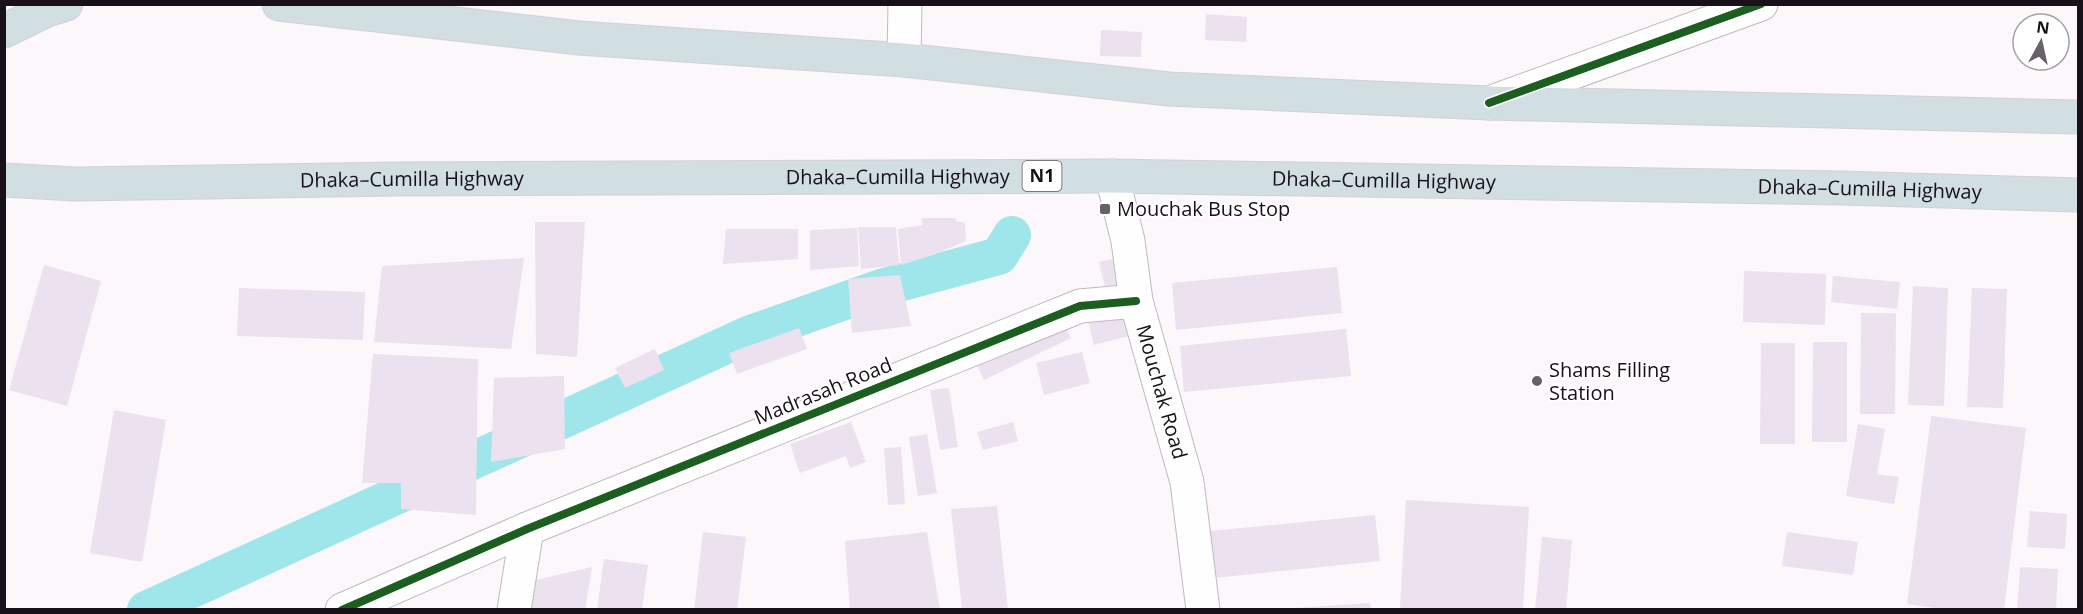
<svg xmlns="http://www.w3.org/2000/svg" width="2083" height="614" viewBox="0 0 2083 614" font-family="'Open Sans',sans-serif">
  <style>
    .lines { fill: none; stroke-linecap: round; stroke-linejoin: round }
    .canal { stroke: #9fe6eb; stroke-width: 38 }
    .building { fill: #ece1ee }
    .minor-casing { stroke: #c0bac0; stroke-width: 35 }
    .highway-casing { stroke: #d4d1d4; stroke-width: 35 }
    .minor { stroke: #fefefe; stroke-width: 33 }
    .highway { stroke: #d1dee2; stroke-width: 33 }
    .cycleway-casing { stroke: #fff; stroke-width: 11 }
    .cycleway { stroke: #1b5e20; stroke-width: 8 }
    .poi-dot { fill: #676268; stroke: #fff; stroke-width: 2 }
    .labels { text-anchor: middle; stroke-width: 4.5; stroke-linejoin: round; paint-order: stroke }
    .shield { fill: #fff; stroke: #5d585e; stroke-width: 1.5 }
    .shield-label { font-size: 18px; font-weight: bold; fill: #181119 }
    .street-label { font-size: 20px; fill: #181119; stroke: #fff }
    .poi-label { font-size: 20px; fill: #181119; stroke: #fff; text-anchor: start }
  </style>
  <rect width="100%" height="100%" fill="#fbf7fb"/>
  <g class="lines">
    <!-- canal -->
    <path class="canal" d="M146,610L748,335L884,287L999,256L1012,235"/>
  </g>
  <!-- building -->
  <g class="building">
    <path d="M1206,14L1247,17L1246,42L1205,40Z"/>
    <path d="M1101,30L1142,32L1141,57L1100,56Z"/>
    <path d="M921,218H955L956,221L965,223L966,241L933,255L901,265L898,229L923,225Z"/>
    <path d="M535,222H585L577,357L536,354Z"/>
    <path d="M858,227H896L899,265L861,269Z"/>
    <path d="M857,228L859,266L810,270V230Z"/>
    <path d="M726,229H798V259L723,264Z"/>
    <path d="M1122,257L1131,295L1108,300L1099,262Z"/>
    <path d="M524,258L511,349L374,342L382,266Z"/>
    <path d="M44,265L101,281L67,406L9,390Z"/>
    <path d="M1337,267L1342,313L1176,330L1172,283Z"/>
    <path d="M1744,271L1826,274L1825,325L1743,322Z"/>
    <path d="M900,275L911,326L852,333L848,279Z"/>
    <path d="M1833,276L1900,282L1897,309L1831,302Z"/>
    <path d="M1913,286L1948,288L1944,406L1908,405Z"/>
    <path d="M239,288L365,292L363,340L237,336Z"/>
    <path d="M1972,288L2007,289L2003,408L1967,407Z"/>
    <path d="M1128,302L1137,334L1094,345L1086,313Z"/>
    <path d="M1861,313H1896L1895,414H1860Z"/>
    <path d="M1059,315L1071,338L984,380L973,356Z"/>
    <path d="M799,328L807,349L737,374L729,353Z"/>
    <path d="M1346,329L1351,376L1184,392L1180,346Z"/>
    <path d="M1813,342H1847V442H1812Z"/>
    <path d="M1761,343H1795V444H1760Z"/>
    <path d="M655,349L664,370L625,388L615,368Z"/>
    <path d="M1082,352L1090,383L1044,395L1036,363Z"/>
    <path d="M373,354L478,359L476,515L401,509V483H362Z"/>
    <path d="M564,376L565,449L491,462L494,378Z"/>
    <path d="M949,388L958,447L940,450L930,390Z"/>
    <path d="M114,410L166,420L142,562L90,553Z"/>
    <path d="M1931,416L2026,428L2004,610H1948L1907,604Z"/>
    <path d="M851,422L866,462L850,468L846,456L800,473L790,444Z"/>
    <path d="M1013,422L1018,441L983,450L977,432Z"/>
    <path d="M1858,424L1885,429L1877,474L1899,477L1894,504L1846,496Z"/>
    <path d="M927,434L937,493L918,496L909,437Z"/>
    <path d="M901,447L905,504L888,505L884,448Z"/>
    <path d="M1406,500L1529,507L1523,610L1400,608Z"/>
    <path d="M997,506L1008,610H962L951,509Z"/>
    <path d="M2030,511L2067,514L2065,549L2027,547Z"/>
    <path d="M1375,515L1380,561L1214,578L1210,531Z"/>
    <path d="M703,532L746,537L737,610H694Z"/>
    <path d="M927,532L940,610H850L845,541Z"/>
    <path d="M1787,532L1858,542L1853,575L1782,566Z"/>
    <path d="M1542,537L1572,540L1566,610H1535Z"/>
    <path d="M604,559L648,565L642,610H597Z"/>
    <path d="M592,567L585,610H526L531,581Z"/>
    <path d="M2020,567L2058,569L2056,610H2017Z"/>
    <path d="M1370,603L1371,610H1295V608Z"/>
  </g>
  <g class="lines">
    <!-- minor casing -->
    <g class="minor-casing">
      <g id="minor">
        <path d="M904,60L905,4"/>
        <path d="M1489,103L1761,4"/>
        <path id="s1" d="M1112,176L1128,241L1136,301L1187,482L1203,610"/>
        <path d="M342,610L527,529L1080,306L1136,301"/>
        <path d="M514,610L527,529"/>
      </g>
    </g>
    <!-- highway casing -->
    <g class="highway-casing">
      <g id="highway">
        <path d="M279,4L579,38L904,60L1169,89L1489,103L2078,117"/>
        <path d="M4,31L47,10L66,4"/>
        <path id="s2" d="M4,180L75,184L397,179L1112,176L1843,188L2078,195"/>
      </g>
    </g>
    <!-- minor -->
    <use href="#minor" class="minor"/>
    <!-- highway -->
    <use href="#highway" class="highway"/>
    <!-- cycleway casing -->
    <g class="cycleway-casing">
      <g id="cycleway">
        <path d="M1489,103L1761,4"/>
        <path d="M342,610L527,529L1080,306L1136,301"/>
      </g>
    </g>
    <!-- cycleway -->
    <use href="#cycleway" class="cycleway"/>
  </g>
  <!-- markers -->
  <g class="poi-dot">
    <rect x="1099" y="203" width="12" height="12" rx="3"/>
    <circle cx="1537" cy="381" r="6"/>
  </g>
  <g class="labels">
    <!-- shield labels -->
    <rect class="shield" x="1022.5" y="161" width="39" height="30" rx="4.5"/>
    <g class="shield-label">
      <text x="1042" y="182">N1</text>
    </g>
    <!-- street labels -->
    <g class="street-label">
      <text dy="7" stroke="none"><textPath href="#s2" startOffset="894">Dhaka–Cumilla Highway</textPath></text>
      <text dy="7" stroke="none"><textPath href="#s2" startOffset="408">Dhaka–Cumilla Highway</textPath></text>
      <text dy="7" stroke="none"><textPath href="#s2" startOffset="1380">Dhaka–Cumilla Highway</textPath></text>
      <text dy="7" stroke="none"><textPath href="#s2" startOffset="1866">Dhaka–Cumilla Highway</textPath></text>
      <text transform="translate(823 391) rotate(-22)" y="7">Madrasah Road</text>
      <text dy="7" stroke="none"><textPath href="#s1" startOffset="222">Mouchak Road</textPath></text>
    </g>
    <!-- poi labels -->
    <g class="poi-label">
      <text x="1117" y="216">Mouchak Bus Stop</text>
      <text x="1549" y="377">Shams Filling<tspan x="1549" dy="23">Station</tspan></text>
    </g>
  </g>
  <!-- border -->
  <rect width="2083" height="614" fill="none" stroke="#181119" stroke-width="12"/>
  <!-- north arrow -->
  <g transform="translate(2041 42) rotate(8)"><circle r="28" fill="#ffffff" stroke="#a3a0a3" stroke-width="1.5"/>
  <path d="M0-4.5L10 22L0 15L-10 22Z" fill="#676268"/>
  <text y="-9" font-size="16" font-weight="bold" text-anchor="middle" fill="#181119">N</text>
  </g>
</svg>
